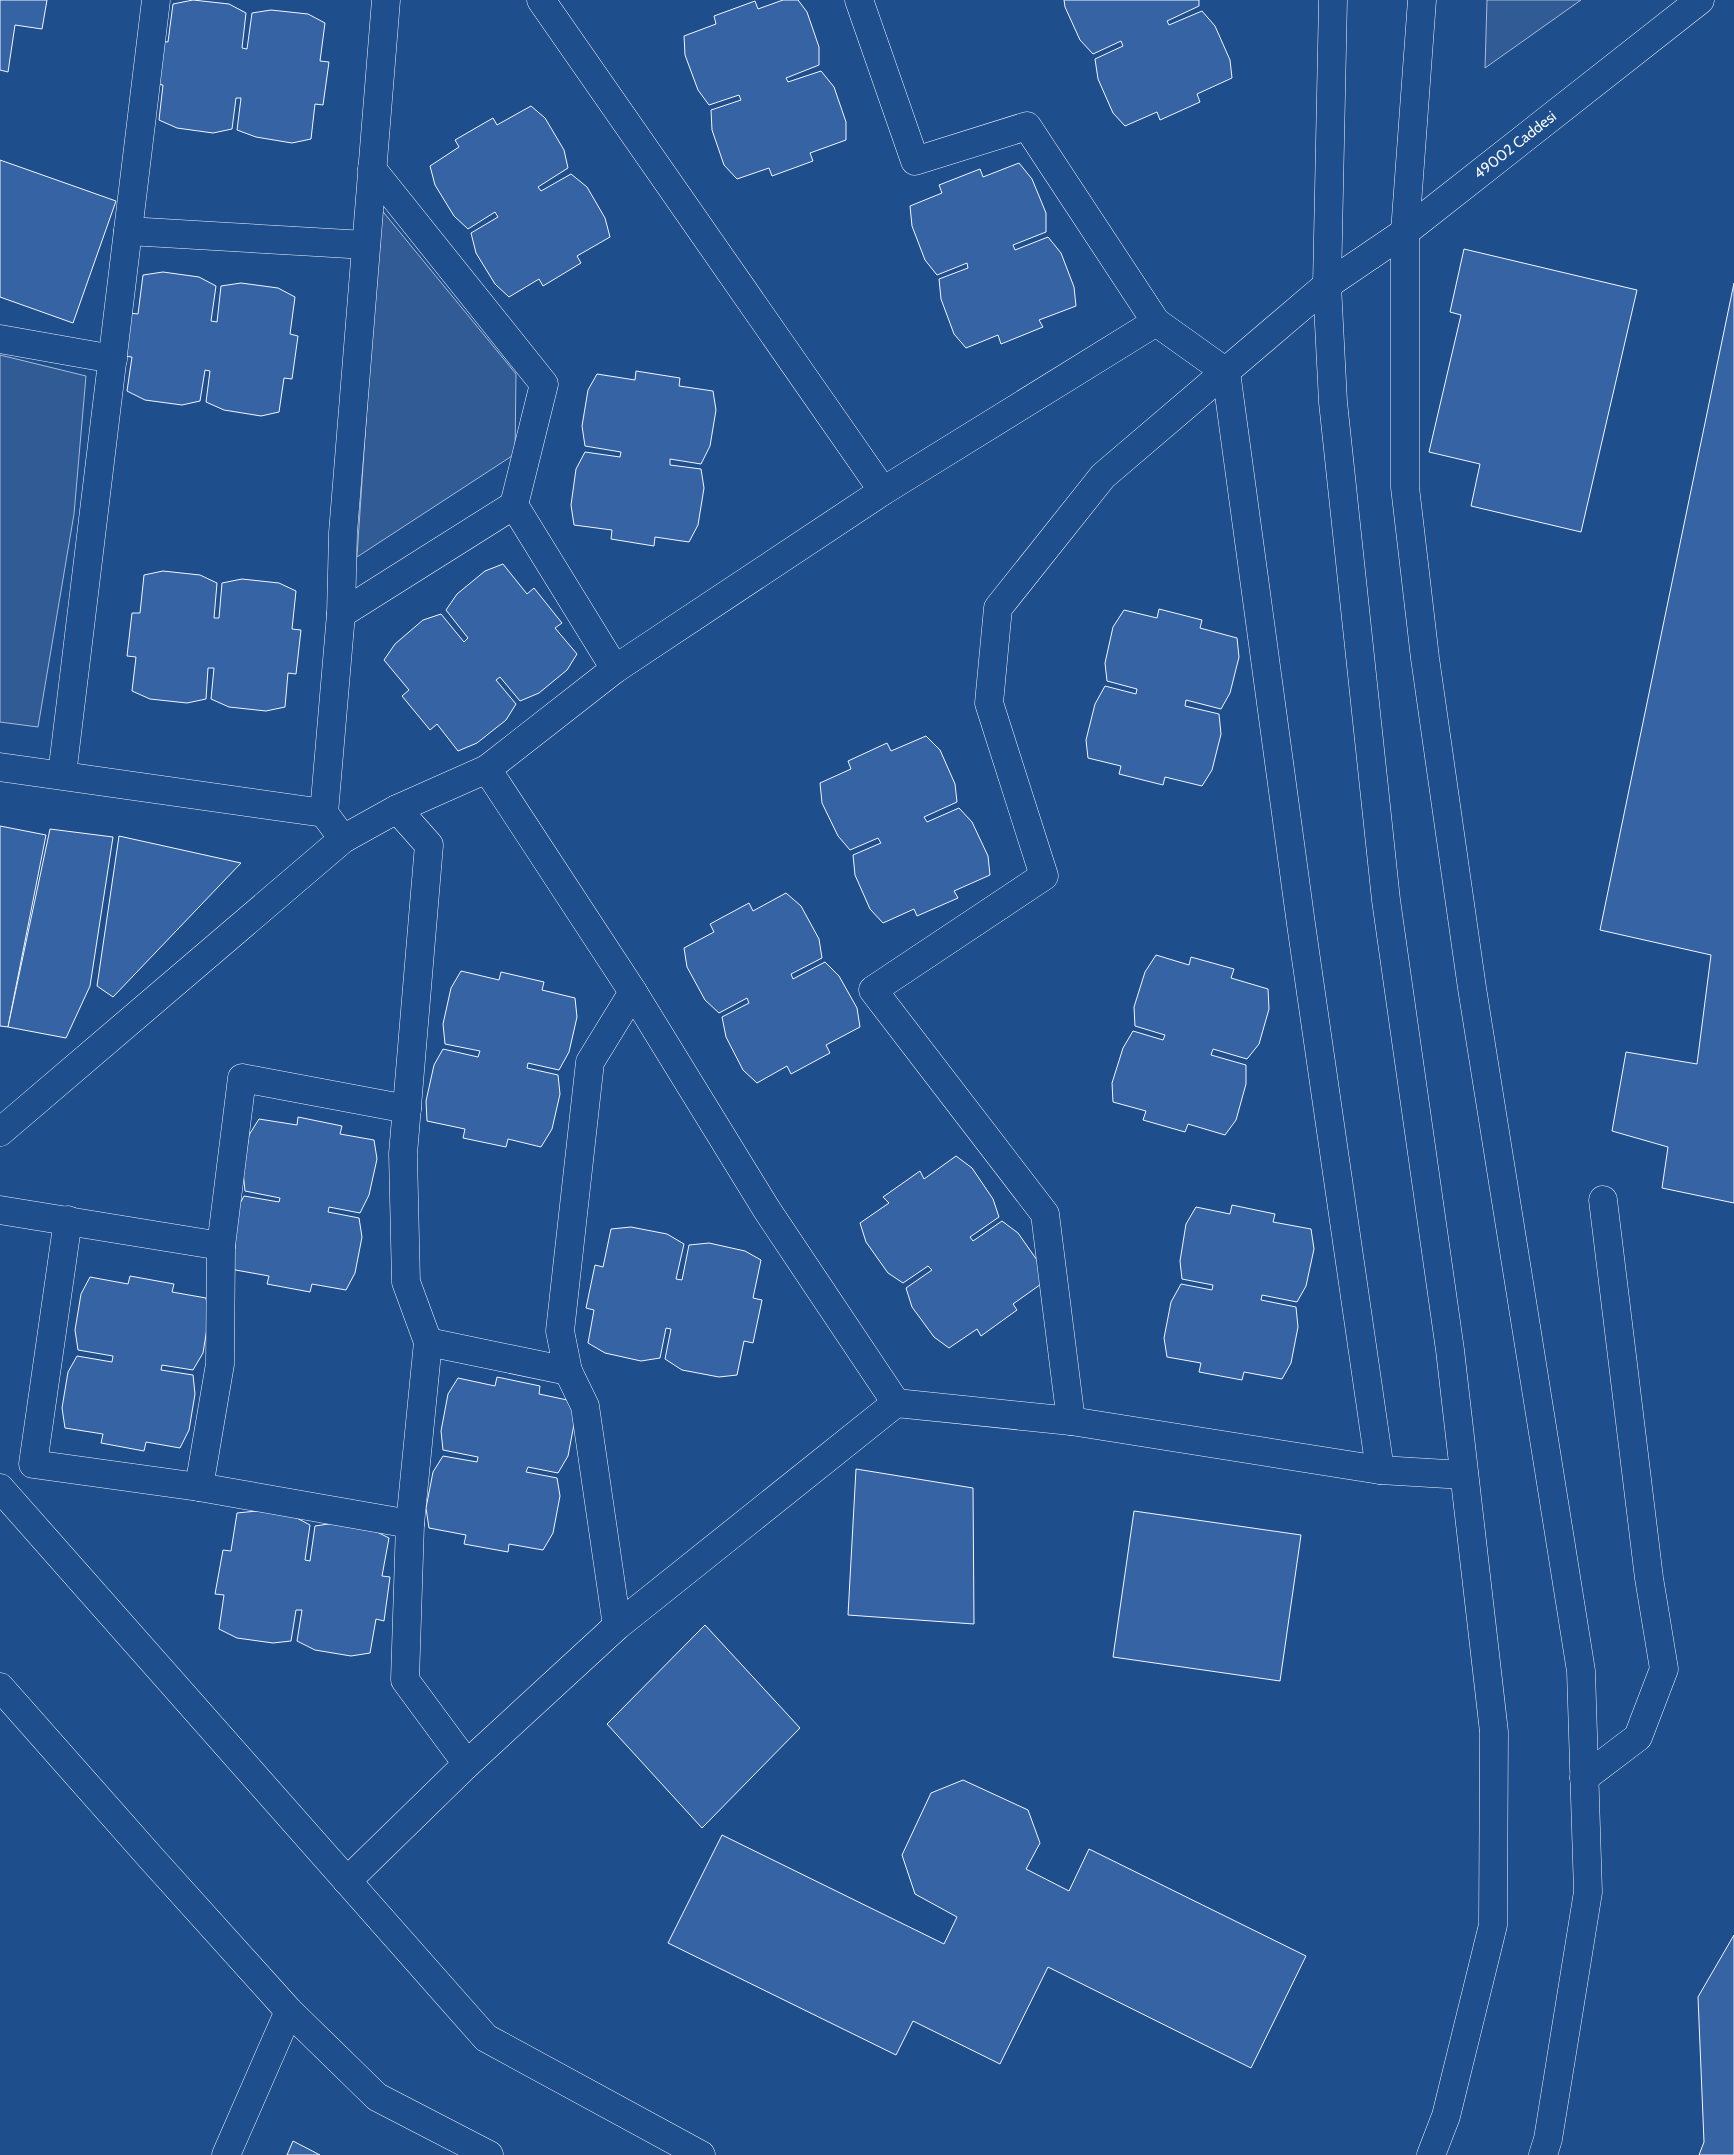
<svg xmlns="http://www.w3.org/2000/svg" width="1734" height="2155" viewBox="0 0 1734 2155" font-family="Cabin,sans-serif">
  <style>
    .built { fill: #305b95; stroke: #a8bbd7 }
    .building { fill: #3563a3; stroke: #f2f6ff }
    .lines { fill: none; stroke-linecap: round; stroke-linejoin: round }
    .minor-casing { stroke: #f2f6ff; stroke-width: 29 }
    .major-casing { stroke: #f2f6ff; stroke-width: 29 }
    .minor { stroke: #1f4e8c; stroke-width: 28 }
    .major { stroke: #1f4e8c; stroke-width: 28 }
    .labels { text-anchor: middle; stroke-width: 4; stroke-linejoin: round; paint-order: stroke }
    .street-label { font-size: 15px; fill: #f2f6ff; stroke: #1f4e8c }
  </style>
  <rect width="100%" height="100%" fill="#1f4e8c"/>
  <!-- built -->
  <g class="built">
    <path d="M1487,0H1581L1485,68Z"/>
    <path d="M380,208L516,374L515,454L357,557Z"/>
    <path d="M0,355L86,376L74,514L38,727L0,722Z"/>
  </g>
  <!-- building -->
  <g class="building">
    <path d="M0,0H47L42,29L15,25L8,72L0,70Z"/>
    <path d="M193,0L229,4L246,13L242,48L247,49L252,13L271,10L308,14L325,23L320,61L329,62L323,105L315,104L311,139L292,143L256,137L237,130L241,98H236L232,129L213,133L177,128L159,120L163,85L155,84L159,41L168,42L173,4Z"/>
    <path d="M783,0H798L807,12L819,47V65L786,78L788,82L821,71L834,87L846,122V140L810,153L813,161L772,176L769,168L737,179L724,165L712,130L711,110L741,100L739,95L709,105L698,90L685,55L684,36L716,24L714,16L755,1L758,9Z"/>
    <path d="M1064,0H1199V6L1167,21L1169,25L1202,11L1215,26L1230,60L1232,78L1197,94L1200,102L1160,120L1157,112L1125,126L1113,113L1098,79L1095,59L1123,46L1121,41L1093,54L1080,40L1065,7Z"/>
    <path d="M531,106L545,118L564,150L568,168L538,187L541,191L571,174L587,187L605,218L610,237L577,256L581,263L543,286L539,279L509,297L495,284L476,253L471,233L498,217L495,212L468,229L454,216L435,185L430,166L459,147L455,140L493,118L497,125Z"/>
    <path d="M0,160L116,201L73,323L0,297Z"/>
    <path d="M1019,163L1032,179L1046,213V232L1013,245L1015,250L1048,237L1061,253L1074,287L1076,306L1039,320L1043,327L1001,344L998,335L966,348L954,334L941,299L939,279L968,268L967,263L937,275L925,260L912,226L910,206L942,193L939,185L980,169L983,177Z"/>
    <path d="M1464,249L1637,290L1581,532L1471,506L1480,464L1429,452L1461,315L1450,312Z"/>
    <path d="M163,272L199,277L216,286L211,321L217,322L221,286L241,283L278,288L295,297L290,334L298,336L292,379L284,378L279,412L261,416L224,410L206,402L210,371L205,370L200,401L182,405L145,400L127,391L132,357L123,356L129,313L138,314L143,275Z"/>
    <path d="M1734,283V1203L1662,1188L1668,1147L1612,1131L1626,1052L1697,1064L1711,955L1600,930Z"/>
    <path d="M636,371L680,378L679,386L713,391L716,410L710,446L701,464L670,459V465L701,469L704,488L698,525L689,542L655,537L654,546L611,539L612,530L574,525L571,505L576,469L585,452L620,457L621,452L585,446L582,426L588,390L597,374L635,380Z"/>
    <path d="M503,564L527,594L534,588L562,623L555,628L577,654L567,670L539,693L520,701L500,677L496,680L516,704L506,720L477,743L458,751L437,724L430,730L402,696L409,690L384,660L395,644L423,620L441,614L464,642L468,638L446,610L457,594L485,571Z"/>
    <path d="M163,571L200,575L217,583L214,618H219L222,583L242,579L279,583L296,591L292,629L301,630L296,674L288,673L285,707L266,711L229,707L211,699L214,668H208L206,699L187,703L150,699L132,691L136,657L127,656L132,613H140L144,575Z"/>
    <path d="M1159,609L1202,620L1200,628L1237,638L1239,657L1230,693L1221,709L1186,700L1185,706L1219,714L1221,734L1212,770L1202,786L1165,777L1163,785L1119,774L1121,766L1088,758L1086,740L1095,704L1105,686L1136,694L1137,689L1107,681L1105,663L1113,627L1124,610L1157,618Z"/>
    <path d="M926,736L940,750L955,784L957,802L924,817L927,822L959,808L972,822L988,856L990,875L954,891L958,898L917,916L914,909L883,923L870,909L855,875L853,855L881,843L878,838L850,850L838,836L822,803L820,783L851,769L848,761L887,743L891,751Z"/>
    <path d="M0,826L46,835L8,1027L0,1026Z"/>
    <path d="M50,829L113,837L90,986L66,1038L8,1027Z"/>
    <path d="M119,836L241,863L113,997L97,986Z"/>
    <path d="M786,893L801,906L819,939L822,958L791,974L793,979L825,962L839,976L857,1008L860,1027L826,1045L830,1053L791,1074L787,1066L757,1083L743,1070L726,1037L722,1017L749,1003L747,998L719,1013L705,1000L687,967L684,948L714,932L710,924L749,903L753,911Z"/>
    <path d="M1156,955L1189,965L1191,957L1234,969L1231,978L1268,989L1269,1009L1259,1044L1247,1059L1213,1049L1211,1055L1246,1065V1084L1236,1120L1225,1135L1188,1124L1185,1132L1143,1120L1146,1111L1113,1102L1112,1083L1123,1048L1133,1031L1163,1040L1165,1035L1135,1026L1134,1007L1145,972Z"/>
    <path d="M461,971L499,980L501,972L544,982L542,990L575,998L577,1017L569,1052L559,1070L528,1063L527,1068L558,1075L560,1094L552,1129L541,1147L508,1139L506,1147L463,1138L465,1129L427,1121L426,1101L434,1065L443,1049L478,1057L480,1051L445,1044L443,1024L451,988Z"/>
    <path d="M298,1117L342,1126L340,1134L374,1140L377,1159L369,1195L360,1213L329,1207L328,1212L359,1218L362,1237L355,1273L346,1290L312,1284L310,1292L267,1284L269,1276L230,1269L235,1213L244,1196L279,1202L280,1198L245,1191L243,1171L249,1135L259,1119L297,1125Z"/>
    <path d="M956,1156L972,1168L993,1199L999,1217L970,1237L973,1241L1002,1221L1018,1233L1039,1263L1044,1282L1013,1304L1017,1310L981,1336L977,1329L949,1348L934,1337L912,1307L906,1288L932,1270L928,1266L903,1283L888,1273L866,1242L860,1223L889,1203L883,1197L920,1171L924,1179Z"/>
    <path d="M1232,1205L1275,1214L1273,1222L1311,1229L1314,1249L1306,1286L1297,1302L1262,1295L1261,1300L1296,1307L1298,1327L1291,1363L1282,1379L1244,1372L1242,1380L1199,1372L1201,1363L1167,1357L1164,1338L1171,1302L1181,1284L1212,1290L1213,1285L1182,1279L1180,1261L1186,1224L1196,1207L1230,1214Z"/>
    <path d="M631,1227L667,1234L684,1244L676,1279L682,1280L689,1245L709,1243L745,1251L761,1260L753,1298L762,1300L753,1343L744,1341L737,1375L719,1377L682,1370L665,1359L671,1329L666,1328L660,1358L641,1361L605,1353L588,1343L594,1310L586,1308L595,1265L603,1267L611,1229Z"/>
    <path d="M130,1276L174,1284L172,1292L206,1298L209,1316L203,1353L193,1370L162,1365L161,1370L193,1375L195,1394L189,1430L180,1448L146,1442L144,1451L101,1443L103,1434L65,1428L62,1408L68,1372L77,1356L112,1362L113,1356L78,1350L75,1330L81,1294L90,1277L128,1284Z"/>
    <path d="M497,1377L540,1386L539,1394L572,1401L575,1419L568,1456L558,1473L528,1467L526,1472L557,1478L560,1496L553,1533L543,1550L509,1544L508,1552L464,1544L466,1535L429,1528L426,1508L433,1472L443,1456L477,1462L478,1457L443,1450L441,1431L448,1394L458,1378L495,1386Z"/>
    <path d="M856,1469L973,1488L974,1624L848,1615Z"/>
    <path d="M257,1511L293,1516L310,1525L305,1560L310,1561L315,1526L335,1523L371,1529L389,1538L382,1576L390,1577L384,1621L376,1619L370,1653L351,1656L315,1650L297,1641L302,1610H296L291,1641L273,1643L237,1638L219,1629L224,1595L215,1594L223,1550L231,1551L237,1513Z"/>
    <path d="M1134,1511L1301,1535L1280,1681L1113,1657Z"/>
    <path d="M705,1625L800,1728L702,1828L607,1724Z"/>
    <path d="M963,1780L1028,1810L1040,1843L1026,1869L1069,1891L1089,1849L1306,1956L1251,2068L1048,1967L1000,2064L913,2021L896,2055L668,1943L722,1835L944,1944L957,1917L915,1894L902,1855L931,1793Z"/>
    <path d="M1734,1935V2155H1699L1704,2142L1698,1997Z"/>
    <path d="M293,2141L320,2155H287Z"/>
  </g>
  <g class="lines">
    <!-- minor casing -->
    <g class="minor-casing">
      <g id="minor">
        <path d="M541,0L883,491"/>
        <path d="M859,0L915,161L1027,126L1156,322L1226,372L1301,924L1380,1470"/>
        <path d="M1333,0L1327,285L1333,402L1386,900L1450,1350L1494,1732L1493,1925L1446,2116L1431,2155"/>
        <path d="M1422,0L1405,232V487L1425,658L1472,988L1581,1671L1588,1892L1548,2139L1543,2155"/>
        <path d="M128,231L366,245"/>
        <path d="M0,339L113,359"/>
        <path d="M514,505L615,669"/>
        <path d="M341,614L514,505L544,384L372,169"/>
        <path d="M0,767L324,813"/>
        <path d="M487,769L633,992L767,1210L896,1403"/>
        <path d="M62,775L156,0"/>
        <path d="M397,809L429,845L403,1154L406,1282L428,1342L410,1524L405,1680L467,1764"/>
        <path d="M343,839L324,813L341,614L343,533L386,0"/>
        <path d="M0,1132L343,839L397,809L487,769L615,669L883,491L1156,322"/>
        <path d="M0,1210L221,1246"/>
        <path d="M68,1220L33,1464L199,1487L410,1524"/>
        <path d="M428,1342L568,1371L585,1406L617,1626"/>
        <path d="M568,1371L560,1331L590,1062L633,992"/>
        <path d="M1071,1421L1045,1214L873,990L1044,876L989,703L998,608L1103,476L1327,285L1405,232L1700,0"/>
        <path d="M199,1487L220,1364L221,1246L242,1078L407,1109"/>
        <path d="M1584,1778L1638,1737L1664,1669L1649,1578L1603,1200"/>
        <path d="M347,1881L467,1764L617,1626L896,1403L1071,1421L1380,1470L1464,1475"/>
        <path d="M226,2155L289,2011"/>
      </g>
    </g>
    <!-- major casing -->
    <g class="major-casing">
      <g id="major">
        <path d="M0,1488L486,2038L701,2155"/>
        <path d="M0,1687L152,1859L289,2011L377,2097L489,2155"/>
      </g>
    </g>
    <!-- minor -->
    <use href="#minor" class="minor"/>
    <!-- major -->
    <use href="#major" class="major"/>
  </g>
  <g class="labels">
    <!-- street labels -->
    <g class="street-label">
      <text transform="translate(1515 145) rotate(-38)" y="5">49002 Caddesi</text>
    </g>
  </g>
</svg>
